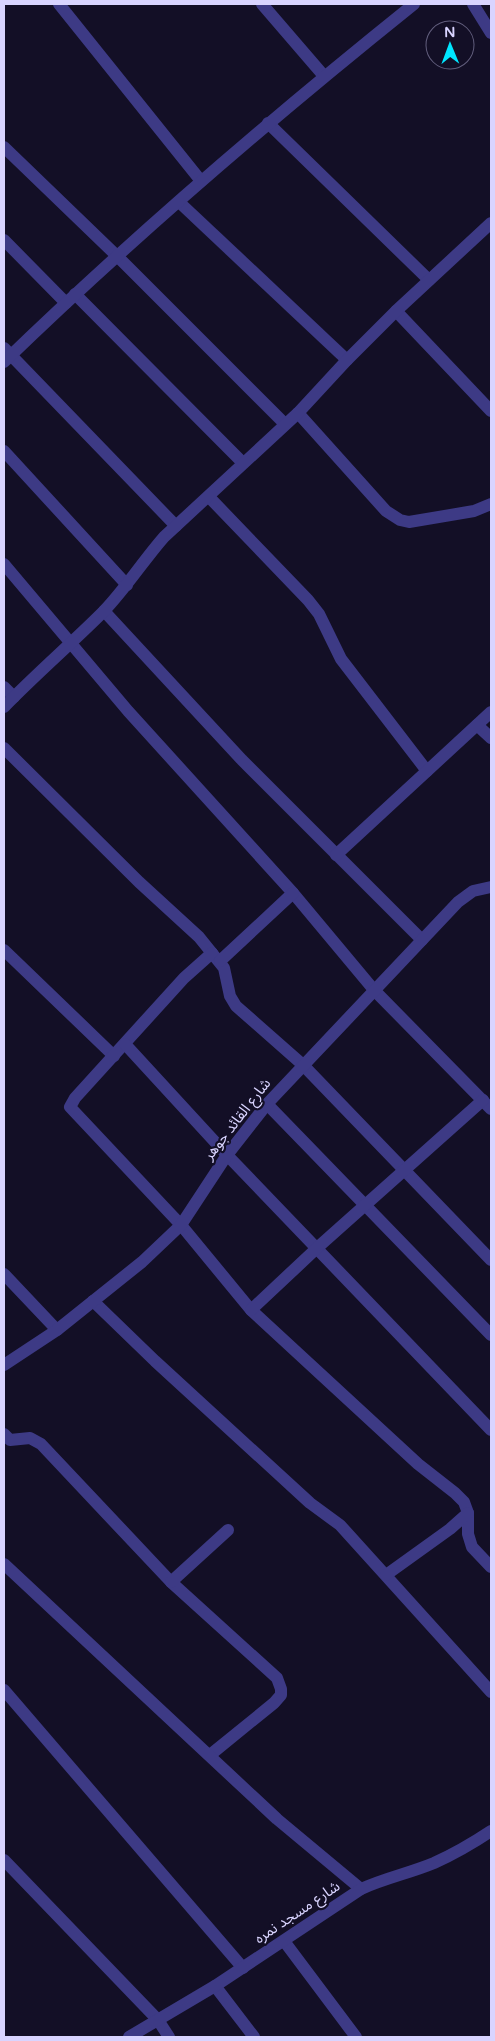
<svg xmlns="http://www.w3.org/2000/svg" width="495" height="2041" viewBox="0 0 495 2041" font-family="'Varela Round','Noto Sans Arabic',sans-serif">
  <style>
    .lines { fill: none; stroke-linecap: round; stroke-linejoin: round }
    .minor { stroke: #3d3a85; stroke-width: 12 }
    .tertiary { stroke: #3d3a85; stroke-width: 12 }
    .labels { text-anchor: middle; stroke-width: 4.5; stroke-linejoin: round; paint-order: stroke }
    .street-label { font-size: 15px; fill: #d9d4ff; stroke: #130f26 }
  </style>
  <rect width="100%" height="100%" fill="#130f26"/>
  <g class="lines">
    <!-- minor -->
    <g class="minor">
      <path d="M59,4L201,181"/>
      <path d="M262,4L324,76"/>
      <path d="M268,123L429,280"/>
      <path d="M4,147L117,256L285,424"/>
      <path d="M179,202L347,360"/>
      <path d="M4,240L66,303"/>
      <path d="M75,294L243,463"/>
      <path d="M396,311L491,411"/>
      <path d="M4,348L176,526"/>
      <path d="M4,362C134,236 272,118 414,4"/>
      <path d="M298,413L386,511L400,520L409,522L474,511L491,504"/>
      <path d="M4,451L127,585"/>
      <path d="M209,497L308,600L319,614L341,659L427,771"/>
      <path d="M4,564L128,711L293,893L374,990L491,1109"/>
      <path d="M104,611L242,760L422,940"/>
      <path d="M4,687L14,697"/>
      <path d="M4,707C36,674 71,644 104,611C126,588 143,561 164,537L298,413L347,360L396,311L491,223"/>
      <path d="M477,725L491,738"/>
      <path d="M4,748L139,882L199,937L224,968L230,996L236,1006L303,1065L491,1260"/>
      <path d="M336,855L491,712"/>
      <path d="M4,950L114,1056"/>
      <path d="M212,953L184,978L75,1098L70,1107L181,1225L251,1310L418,1464L455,1493L464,1502L468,1513V1534L472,1547L491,1567"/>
      <path d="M220,961L293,893"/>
      <path d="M125,1044L227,1155L491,1430"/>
      <path d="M267,1104L491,1335"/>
      <path d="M4,1274L57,1330"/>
      <path d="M93,1301L155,1361L310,1503L340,1525L491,1692"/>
      <path d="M251,1310L317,1248L483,1100"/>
      <path d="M4,1365L57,1330L142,1262L181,1225L227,1155L267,1104L458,902L473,891L491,887"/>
      <path d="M4,1434L10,1440L30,1438L41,1444L171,1582L277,1678L281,1689V1695L274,1703L210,1755"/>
      <path d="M4,1564L277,1819L361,1889"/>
      <path d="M386,1575L450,1529L468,1513"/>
      <path d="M171,1582L228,1530"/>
      <path d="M4,1690L243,1968"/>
      <path d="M4,1860L158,2020L169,2037"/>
      <path d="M284,1941L356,2037"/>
      <path d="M215,1986L254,2037"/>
    </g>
    <!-- tertiary -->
    <g class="tertiary">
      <path d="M473,4L491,33"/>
      <path d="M129,2037L215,1986L361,1889C385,1878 410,1873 434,1863C454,1854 473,1843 491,1831"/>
    </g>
  </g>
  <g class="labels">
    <!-- street labels -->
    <g class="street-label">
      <text transform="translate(237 1119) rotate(-52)" y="5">شارع القائد جوهر</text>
      <text transform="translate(297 1912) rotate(-34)" y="5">شارع مسجد نمره</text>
    </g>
  </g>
  <!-- border -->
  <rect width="495" height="2041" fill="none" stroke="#d9d4ff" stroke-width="10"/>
  <!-- north arrow -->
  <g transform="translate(450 45) rotate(359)"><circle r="24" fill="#130f26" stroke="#625e7d"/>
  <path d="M0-4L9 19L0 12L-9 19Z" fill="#00e5ff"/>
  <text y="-8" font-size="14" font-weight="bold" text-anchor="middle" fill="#d9d4ff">N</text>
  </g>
</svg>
